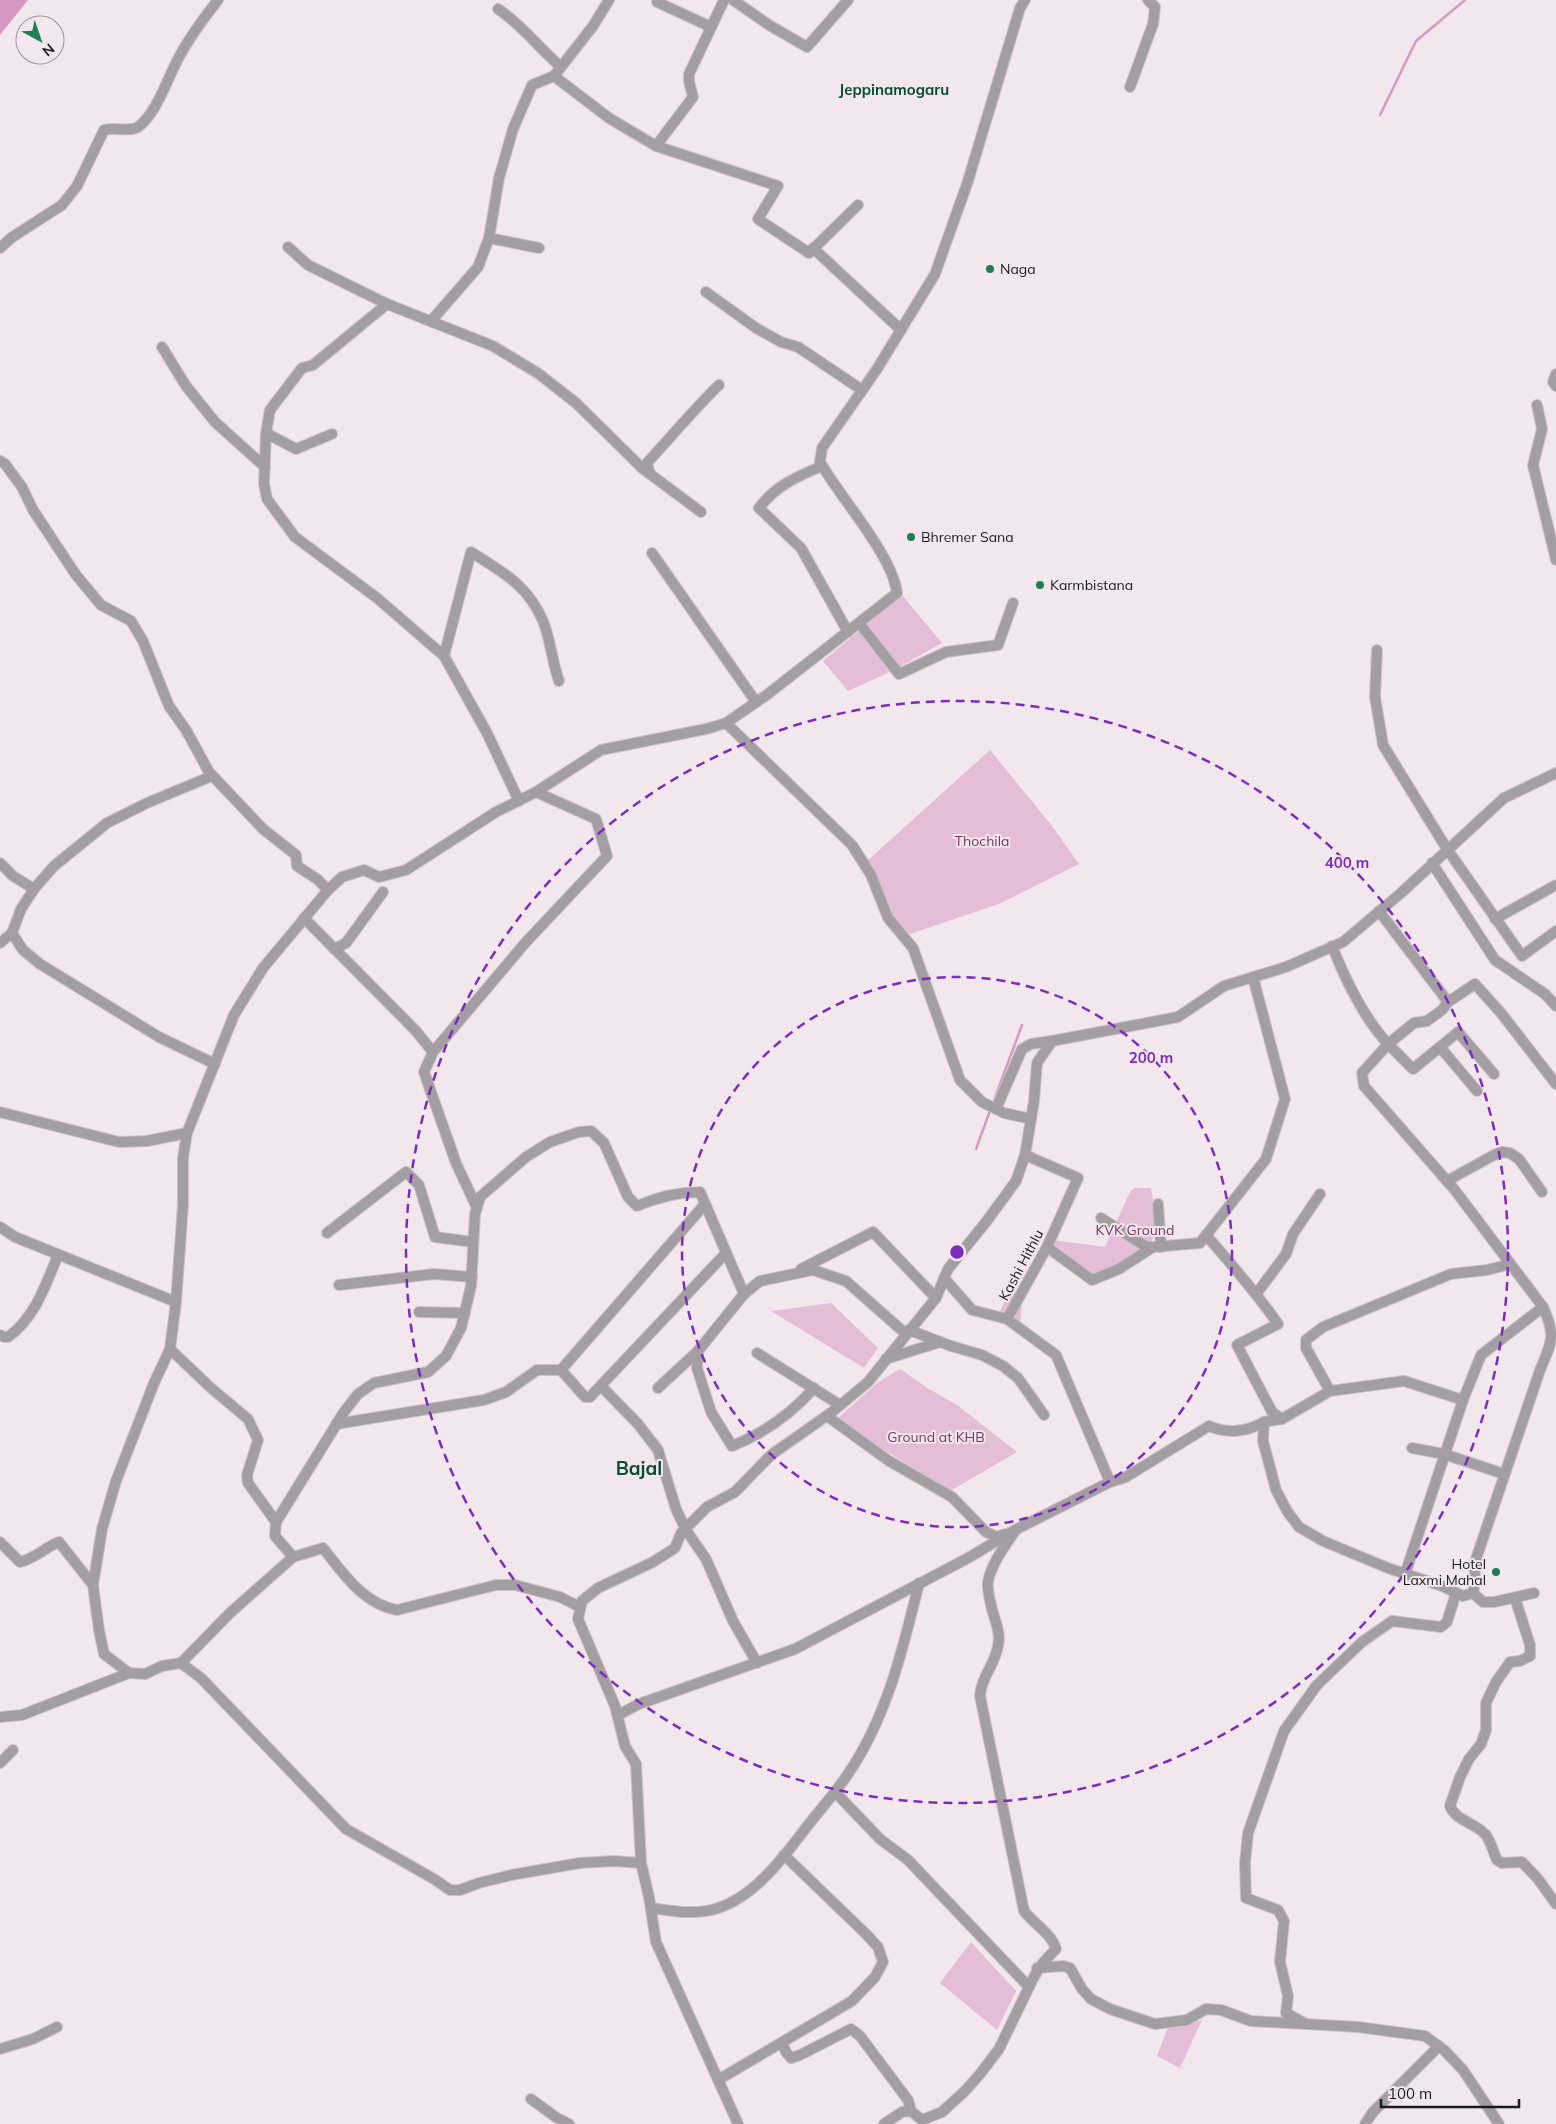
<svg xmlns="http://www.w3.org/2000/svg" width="1556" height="2124" viewBox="0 0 1556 2124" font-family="Mulish,sans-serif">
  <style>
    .green { fill: #e4bdd6 }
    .water { fill: #d599c2 }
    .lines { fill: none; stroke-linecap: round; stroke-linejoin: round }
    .stream { stroke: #d599c2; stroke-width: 2.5 }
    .minor-casing { stroke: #ccc2c8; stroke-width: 12 }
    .minor { stroke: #a39ea1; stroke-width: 10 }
    .ring { fill: none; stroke: #7b2cbf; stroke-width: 2.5; stroke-dasharray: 9 6 }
    .poi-dot { fill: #217e54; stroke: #f3e7ee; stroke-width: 2 }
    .labels { text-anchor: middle; stroke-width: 4; stroke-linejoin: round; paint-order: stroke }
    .poi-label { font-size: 14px; fill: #1d191c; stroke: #f3e7ee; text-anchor: start }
    .park-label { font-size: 14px; fill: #7b3367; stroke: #f3e7ee }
    .street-label { font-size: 14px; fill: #1d191c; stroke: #f3e7ee }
    .neighbourhood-label { font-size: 15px; font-weight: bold; fill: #094c30; stroke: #f3e7ee }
    .district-label { font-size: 19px; font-weight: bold; fill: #094c30; stroke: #f3e7ee }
    .centre { fill: #7b2cbf; stroke: #f3e7ee; stroke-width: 2.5 }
    .ring-label { font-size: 15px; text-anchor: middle; font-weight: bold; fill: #7b2cbf; stroke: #f3e7ee; stroke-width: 4; stroke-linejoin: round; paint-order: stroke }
  </style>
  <rect width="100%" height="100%" fill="#f3e7ee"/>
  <!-- green -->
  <g class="green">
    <path d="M902,595L942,643L892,671L848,691L823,661Z"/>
    <path d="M990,750L1052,826L1079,864L999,904L910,934L896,922L867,861Z"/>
    <path d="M1134,1188H1151C1154,1206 1161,1230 1149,1245L1097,1276L1049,1247L1053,1240L1105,1247L1130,1192Z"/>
    <path d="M1011,1288L1022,1302L1020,1324L999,1313Z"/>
    <path d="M831,1303L878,1348L864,1368L771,1311Z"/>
    <path d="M900,1369L929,1389L957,1405L1017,1452L950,1491L836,1420L878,1382Z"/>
    <path d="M971,1942L1016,1991L997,2030L940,1983Z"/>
    <path d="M1202,2020L1180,2068L1157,2056L1168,2027Z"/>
  </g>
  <!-- water -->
  <path class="water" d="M0,0H28L0,35Z"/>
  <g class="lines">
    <!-- stream -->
    <g class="stream">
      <path d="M1380,115L1416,41L1465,0"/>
      <path d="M993,1103L1022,1025"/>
      <path d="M976,1149L991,1108"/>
    </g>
    <!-- minor casing -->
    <g class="minor-casing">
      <g id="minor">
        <path d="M733,0L769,25L807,47L848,0"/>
        <path d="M657,2L711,27"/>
        <path d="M498,9C522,25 539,48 561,67"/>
        <path d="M554,76L609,118L656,146L778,186L758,219L809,253L858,205"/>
        <path d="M1130,87L1153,24L1155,7L1148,0"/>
        <path d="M656,146L693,97L689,81V74L724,0"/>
        <path d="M489,238L539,248"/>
        <path d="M288,247L308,265L387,304L493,346L539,374L576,403L642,468L701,512"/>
        <path d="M0,248L11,238L62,205L77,186L104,130C114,127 131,132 138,127C156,114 167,80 177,61C188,39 203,19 218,0"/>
        <path d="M813,248L901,330"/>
        <path d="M706,292L756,328L781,342L798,347L862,390"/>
        <path d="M387,304L313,365L302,368L270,410L266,433L264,484L267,499L295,537L377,598L444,656L487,733L519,801"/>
        <path d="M432,320L478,267L489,238L499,178L513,129L532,85L554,76L593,26L609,0"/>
        <path d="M162,347L186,386L215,422L265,467"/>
        <path d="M1556,374L1553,382L1556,386"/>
        <path d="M1537,405L1542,429L1533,465L1556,560"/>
        <path d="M266,433L296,449L332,434"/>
        <path d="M0,461L5,464L22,487L33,510L76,575L101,605L131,621L143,641L169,706L186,730L209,772L263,829L296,855L297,866L317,879L328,890"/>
        <path d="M822,466C798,476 775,486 759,508L801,548L848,632"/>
        <path d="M650,474L647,463C671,437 694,409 719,385"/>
        <path d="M652,553L756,702"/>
        <path d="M859,623L899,674L946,652L998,645L1013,603"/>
        <path d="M1377,650L1375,697L1383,745L1447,849L1522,956L1556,931"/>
        <path d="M444,656L471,552C502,572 527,584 543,621C550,638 552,661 559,681"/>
        <path d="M726,723L852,845L871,875L888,918L913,948L960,1080L982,1102L1004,1113L1031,1119"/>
        <path d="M0,863L13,876L34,889"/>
        <path d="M1432,863L1495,960L1545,994L1556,1006"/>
        <path d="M1379,911L1448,1002L1475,984L1501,1013L1556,1084"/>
        <path d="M304,918L415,1030L433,1052L424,1072L456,1163L477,1208"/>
        <path d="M1495,919L1556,885"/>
        <path d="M12,933L23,950L40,964L159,1037L215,1064"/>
        <path d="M0,943L12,933L21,909L34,889L54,866L107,823L147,803L212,776"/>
        <path d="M334,949L346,943L383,892"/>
        <path d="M1448,1002L1442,1010L1427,1021L1414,1023L1388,1044L1413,1069L1440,1047L1477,1091"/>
        <path d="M1440,1047L1458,1032L1494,1074"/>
        <path d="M433,1052L526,942L607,856L596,819L536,792"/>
        <path d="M996,1109L1022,1049L1031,1044L1052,1041"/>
        <path d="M0,1112L119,1142L147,1141L187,1133"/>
        <path d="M1025,1155L1078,1178L1047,1247L1007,1319L1056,1355L1110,1482"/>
        <path d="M1447,1181L1492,1156L1502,1152L1510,1153L1519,1159L1542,1192"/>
        <path d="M1158,1204L1161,1247"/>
        <path d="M1101,1218L1145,1246L1153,1247"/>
        <path d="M0,1227L15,1237L176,1302"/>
        <path d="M327,1233L406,1172L419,1185L435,1237L473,1242"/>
        <path d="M1206,1235C1231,1264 1256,1292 1278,1324L1237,1345L1272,1412L1282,1419L1264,1422"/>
        <path d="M1047,1247L1092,1280L1119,1269L1153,1247L1200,1243L1266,1159L1285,1099L1253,977"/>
        <path d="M801,1269L873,1232L936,1298"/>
        <path d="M944,1278L972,1310L1007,1319"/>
        <path d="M339,1285L434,1274L472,1277"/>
        <path d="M1257,1293L1286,1254L1293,1234L1320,1194"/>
        <path d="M744,1294L698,1351L697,1368L711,1412L732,1446C765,1433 790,1415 814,1388"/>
        <path d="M419,1312L465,1313"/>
        <path d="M909,1330L951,1346L982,1355L1003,1366L1018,1378L1044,1415"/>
        <path d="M0,1335L4,1337H8C35,1318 46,1284 58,1255"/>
        <path d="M170,1349L211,1388L248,1419L258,1440L247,1475L248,1483L276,1522"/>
        <path d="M757,1353L840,1405"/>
        <path d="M886,1359L940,1342"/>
        <path d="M561,1370L705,1204"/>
        <path d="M601,1386L638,1424L658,1450L676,1509L686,1530L706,1559L733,1621L757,1663"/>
        <path d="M658,1388L698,1351"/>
        <path d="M1330,1391L1306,1348V1340L1323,1327L1451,1274L1487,1270L1510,1264"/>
        <path d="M827,1416L889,1461L952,1497L986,1532L997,1537L1005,1534"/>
        <path d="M1282,1419L1330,1391L1404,1381L1463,1400L1481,1355L1543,1307"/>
        <path d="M336,1424L484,1400L506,1392L537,1370H561L585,1397H590L726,1253"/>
        <path d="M1412,1448L1444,1454L1504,1474"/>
        <path d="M0,1542L20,1562C34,1559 46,1547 59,1542L93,1585"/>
        <path d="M293,1557L323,1548C343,1573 363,1604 397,1610L496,1585H515L560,1597L580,1607"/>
        <path d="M1405,1574L1463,1400"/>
        <path d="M1473,1593L1483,1602H1494L1534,1593"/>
        <path d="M1515,1598L1530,1645V1656L1520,1661L1510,1662L1496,1682L1486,1703V1730L1481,1744L1469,1759L1460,1777L1450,1806C1455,1820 1475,1823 1485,1834C1491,1841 1493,1852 1497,1860L1502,1863L1522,1862L1538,1879L1556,1904"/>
        <path d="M181,1663L230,1613L293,1557L275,1536L276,1522L344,1412L358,1394L374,1383L428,1372L446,1356L461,1328L471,1286L475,1214L480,1197L526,1157L550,1142L579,1132L591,1131L604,1143L628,1197L637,1206C658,1197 677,1192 700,1192L744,1294L760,1281L813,1270L846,1281L906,1334"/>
        <path d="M618,1715L639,1704L795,1649L968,1558L1015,1530L1110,1482L1126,1477L1209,1426C1227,1434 1247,1432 1264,1422L1263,1441L1276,1490L1287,1511L1299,1527L1323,1541L1388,1568L1442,1586L1463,1596L1473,1593C1476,1582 1474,1574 1475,1562L1540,1370C1552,1342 1556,1335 1543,1307L1454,1189L1364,1086L1362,1073L1388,1044C1363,1017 1346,981 1332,946"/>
        <path d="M0,1717L22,1715L129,1673"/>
        <path d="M0,1763L13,1750"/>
        <path d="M835,1792L880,1839L908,1860L1029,1987C1038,1968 1042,1963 1056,1949C1051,1933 1034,1924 1024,1911L980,1696C981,1677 995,1665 998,1646C1001,1633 995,1621 992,1609C990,1601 987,1590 988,1582C991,1564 1005,1546 1015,1531"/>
        <path d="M641,1863L614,1861L580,1863L511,1875L479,1883L460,1890H450L434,1879L346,1829L201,1678L181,1663L162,1666L145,1674L129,1673L104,1654L99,1630L93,1585L102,1529L116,1481L154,1383L170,1349L176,1302L183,1205V1158L187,1133L234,1015L263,968L328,890L342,877L364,870L379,877L406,870L496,812L536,792L601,750L706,729L726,723L768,694L897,593C892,554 841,499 820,462L822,448L877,369L935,274L967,184L1020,8L1025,0"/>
        <path d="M651,1908C670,1911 695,1915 715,1909C751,1899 780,1862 802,1833C817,1813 834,1795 848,1774C887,1717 903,1649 919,1583"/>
        <path d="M1037,1968L1063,1966L1070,1968L1082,1989L1091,1999L1110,2009L1155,2024L1187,2020L1206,2009L1221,2010L1251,2021L1358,2027L1425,2036L1444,2050L1463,2070L1499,2124"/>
        <path d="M1306,2024L1286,2013L1288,1996L1280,1962L1284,1921L1278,1910L1246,1898L1245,1863L1248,1833L1284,1731L1317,1685L1362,1642L1392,1621L1441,1627L1447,1622L1456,1593"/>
        <path d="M782,2043L786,2052L791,2058L800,2055L851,2029L860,2036L908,2100L911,2111"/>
        <path d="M0,2049L33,2039L57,2027"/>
        <path d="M718,2080L852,2001L875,1977L883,1962L878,1947L866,1934L784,1855"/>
        <path d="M531,2099L557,2118L569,2124"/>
        <path d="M738,2124L656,1942L649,1897L641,1863L636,1764L625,1746L615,1706L578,1619L582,1601L598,1588L653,1562L675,1548L681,1533L707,1507L735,1492L771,1455L832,1412L868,1382L936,1298L948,1269L986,1222L1016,1181L1025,1155L1034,1101L1037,1063L1052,1041L1178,1017L1224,986L1286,967L1343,942L1401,893L1504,798L1556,773"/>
        <path d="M884,2124L902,2112L911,2111L922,2120L942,2112L965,2091L980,2074L999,2049L1029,1987"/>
        <path d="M1365,2124L1373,2112L1439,2046"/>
      </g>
    </g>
    <!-- minor -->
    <use href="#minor" class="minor"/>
  </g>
  <!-- distance rings -->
  <g class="ring">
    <circle cx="957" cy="1252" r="275"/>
    <circle cx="957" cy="1252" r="551"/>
  </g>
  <!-- markers -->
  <g class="poi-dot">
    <circle cx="990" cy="269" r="5"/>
    <circle cx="911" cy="537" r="5"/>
    <circle cx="1040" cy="585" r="5"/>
    <circle cx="1496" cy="1572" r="5"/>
  </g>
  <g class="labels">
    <!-- poi labels -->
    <g class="poi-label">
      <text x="1000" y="274">Naga</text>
      <text x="921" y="542">Bhremer Sana</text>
      <text x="1050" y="590">Karmbistana</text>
      <text x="1486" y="1569" text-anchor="end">Hotel<tspan x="1486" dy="16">Laxmi Mahal</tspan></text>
    </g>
    <!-- park labels -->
    <g class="park-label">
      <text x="982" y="846">Thochila</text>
      <text x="1135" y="1235">KVK Ground</text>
      <text x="936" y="1442">Ground at KHB</text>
    </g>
    <!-- street labels -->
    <g class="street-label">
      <text transform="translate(1021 1265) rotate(-62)" y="5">Kashi Hithlu</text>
    </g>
    <!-- neighbourhood labels -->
    <g class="neighbourhood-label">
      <text x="894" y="95">Jeppinamogaru</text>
    </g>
    <!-- district labels -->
    <g class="district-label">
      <text x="639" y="1475">Bajal</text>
    </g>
  </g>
  <circle cx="957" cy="1252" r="8" class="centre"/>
  <g class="ring-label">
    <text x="1347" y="868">400 m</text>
    <text x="1151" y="1063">200 m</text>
  </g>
  <!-- north arrow -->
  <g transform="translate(40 40) rotate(140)"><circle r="24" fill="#f3e7ee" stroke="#9d959a"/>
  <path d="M0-4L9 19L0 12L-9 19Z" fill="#217e54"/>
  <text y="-8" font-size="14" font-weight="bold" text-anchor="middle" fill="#1d191c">N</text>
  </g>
  <!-- scale -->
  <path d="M1381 2099v8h138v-8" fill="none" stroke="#1d191c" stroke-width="2.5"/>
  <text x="1388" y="2099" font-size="15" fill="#1d191c" stroke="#f3e7ee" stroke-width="4" paint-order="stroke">100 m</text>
</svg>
